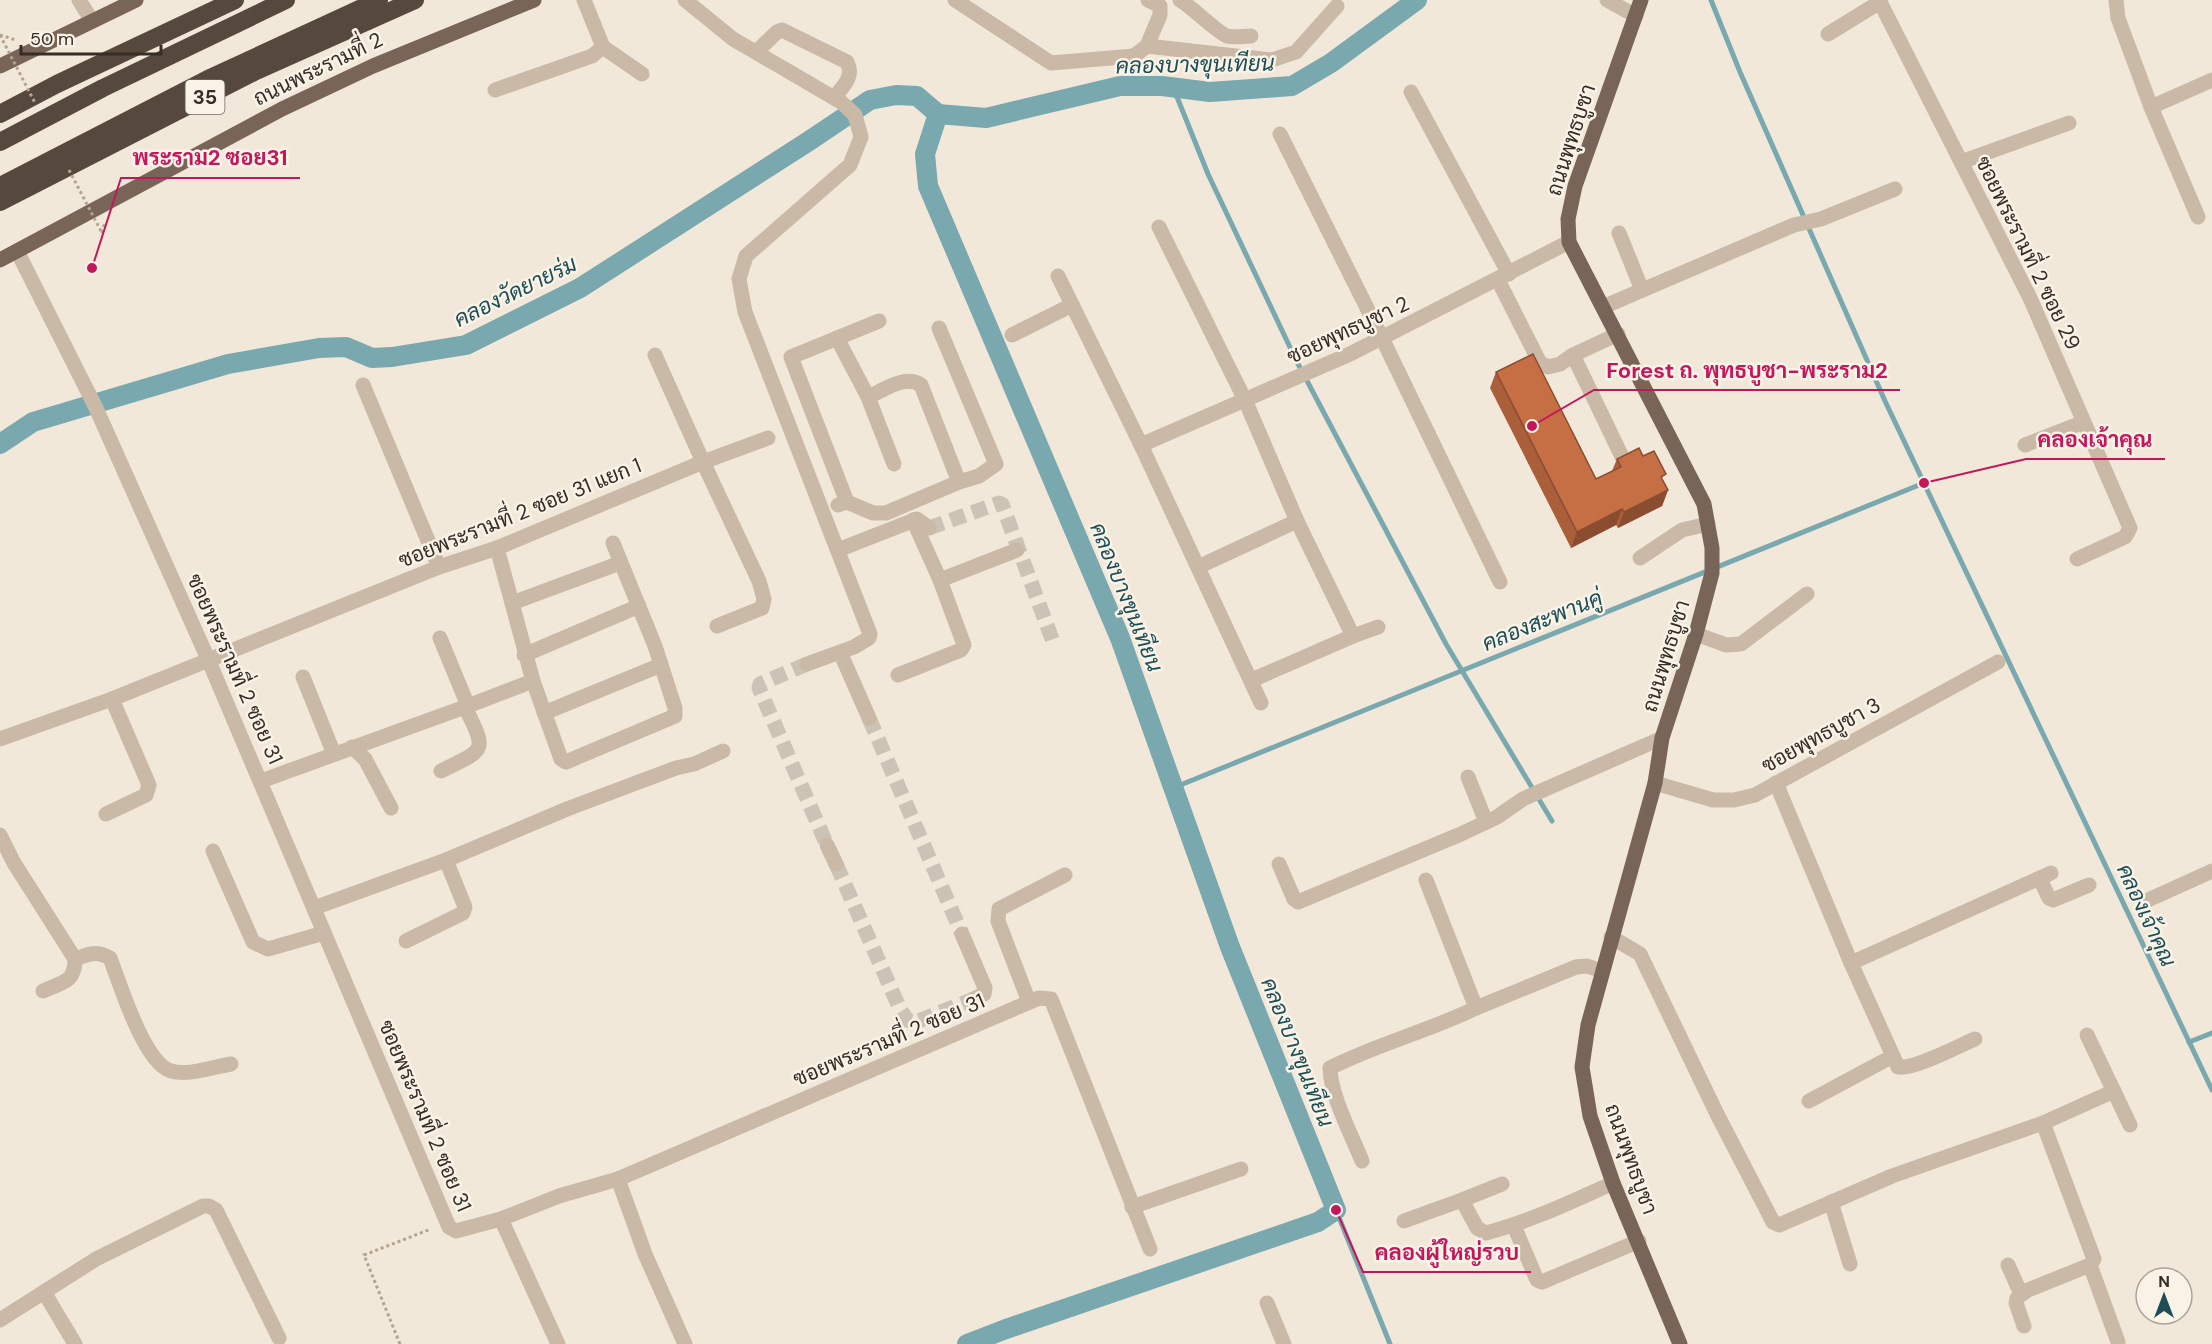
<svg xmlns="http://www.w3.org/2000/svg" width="2212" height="1344" viewBox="0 0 2212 1344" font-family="'DM Sans',Sarabun,sans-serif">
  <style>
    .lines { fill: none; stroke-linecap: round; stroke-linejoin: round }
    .stream { stroke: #79a8af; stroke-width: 5 }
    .canal { stroke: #79a8af; stroke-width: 20 }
    .minor-tunnel { stroke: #ccc3b6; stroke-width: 15; stroke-dasharray: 15 8; stroke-linecap: butt }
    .path { stroke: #b5a390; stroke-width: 3; stroke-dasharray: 3 3; stroke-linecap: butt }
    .minor { stroke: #cab9a6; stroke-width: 15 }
    .major { stroke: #786558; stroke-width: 15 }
    .highway { stroke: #57483e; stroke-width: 18 }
    .path-bridge { stroke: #b5a390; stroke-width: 3; stroke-dasharray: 3 3; stroke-linecap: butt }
    .highway-bridge { stroke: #57483e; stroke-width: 18 }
    .wall { fill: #aa5f3a }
    .shaded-wall { fill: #8b4d30 }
    .building { fill: #c66e44; stroke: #8b4d30; stroke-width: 1.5 }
    .labels { text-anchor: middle; stroke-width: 5; stroke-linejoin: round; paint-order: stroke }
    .shield { fill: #f9f2e6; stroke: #706860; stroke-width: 1.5 }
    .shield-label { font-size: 20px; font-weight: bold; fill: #362d27 }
    .street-label { font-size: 21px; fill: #362d27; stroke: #f9f2e6 }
    .water-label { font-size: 22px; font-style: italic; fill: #1d4e57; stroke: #f9f2e6 }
    .leader { fill: none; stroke: #c2185b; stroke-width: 2 }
    .callout-dot { fill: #c2185b; stroke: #f9f2e6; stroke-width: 2 }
    .callout-label { font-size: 22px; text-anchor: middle; font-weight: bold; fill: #c2185b; stroke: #f9f2e6; stroke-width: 5; stroke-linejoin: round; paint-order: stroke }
  </style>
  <rect width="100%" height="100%" fill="#f2e8da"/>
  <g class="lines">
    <!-- stream -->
    <g class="stream">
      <path d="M1711,0L1740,72L1885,401L2212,1090"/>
      <path d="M1173,87L1208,174L1296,360L1446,644L1552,821"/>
      <path d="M1173,788L1924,483"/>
      <path d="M2189,1042L2212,1033"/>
      <path d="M1336,1210L1390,1344"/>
    </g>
    <!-- canal -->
    <g class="canal">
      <path d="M0,444L33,422L228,364L319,348L346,347L372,358L392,357L466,345L580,288L809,141L870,100L896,95L917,96L938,114"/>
      <path d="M967,1344L1006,1329L1318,1222L1336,1210L1230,947L1120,638L928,186L925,154L938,114L986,118L1120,86H1162L1210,92L1292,86L1331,63L1417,0"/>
    </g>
    <!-- minor-tunnel -->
    <g class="minor-tunnel">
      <path d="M929,528L999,503L1002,504L1055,647"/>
      <path d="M807,664L760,684L759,688L827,845"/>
      <path d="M869,718L962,934"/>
      <path d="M836,864L900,1009L907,1020L914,1022L921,1020L974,999"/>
    </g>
    <!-- path -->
    <g class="path">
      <path d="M0,35L16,40"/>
      <path d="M102,233L105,222"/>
      <path d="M400,1344L364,1255L431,1229"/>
    </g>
    <!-- minor -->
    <g class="minor">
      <path d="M79,0L92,21"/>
      <path d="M685,0L733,39L841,102L855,115L861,137L850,165L746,256L739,279L745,312L870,634L869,638L854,647L807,664"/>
      <path d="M955,0L1051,63L1134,56L1147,46L1160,15V6L1148,0"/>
      <path d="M1180,0C1192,7 1218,33 1227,36C1234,38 1244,36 1251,36"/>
      <path d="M1607,0L1636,16"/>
      <path d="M1879,0L2030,298L2130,528L2125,537L2077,559"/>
      <path d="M2116,0L2118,18L2151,107L2198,217"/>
      <path d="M1828,34L1880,2"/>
      <path d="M1147,46L1272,60L1296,52L1337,6"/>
      <path d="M603,47L642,74"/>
      <path d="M756,52L777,32L782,30L847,62C855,77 842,87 834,98"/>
      <path d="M495,90L592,56L603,47L584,0"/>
      <path d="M1411,92L1509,274"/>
      <path d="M2151,107L2212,80"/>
      <path d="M1280,134L1382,338L1500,582"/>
      <path d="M1961,162L2069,123"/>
      <path d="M1159,227L1245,400L1297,521L1353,636"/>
      <path d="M1619,233L1642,290"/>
      <path d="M17,251L96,408L208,659L449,1227L456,1231L501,1219L559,1196L618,1179L1039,998L1051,999L1150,1249"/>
      <path d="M1058,276L1141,445L1261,703"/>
      <path d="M1498,280L1540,363L1548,367L1560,364L1573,355"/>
      <path d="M1603,307L1794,225L1821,219L1895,189"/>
      <path d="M1618,334L1573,355L1625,463"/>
      <path d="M1012,335L1072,305"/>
      <path d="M837,338L868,397C884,390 905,374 921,385L959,482"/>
      <path d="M655,355L703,462L768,438"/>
      <path d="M363,385L439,567"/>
      <path d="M868,397L894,464"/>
      <path d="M1141,445L1350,354L1569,242"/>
      <path d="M2025,445L2084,422"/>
      <path d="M847,502L873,513H886L959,482L979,476L996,464L939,328"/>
      <path d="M838,505L847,502L791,357L879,321"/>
      <path d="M497,548L512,603"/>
      <path d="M838,550L917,519L929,528"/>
      <path d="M1640,558L1682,530L1708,524"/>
      <path d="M1198,567L1297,521"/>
      <path d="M940,580L1017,550"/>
      <path d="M1696,634L1726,645L1741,644L1807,594"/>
      <path d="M840,652L869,718"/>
      <path d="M524,655L639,606"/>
      <path d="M898,675L961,650L964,645L940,580L913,520"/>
      <path d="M303,677L334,754"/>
      <path d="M1252,680L1353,636L1378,627"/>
      <path d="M533,681L561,759L566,762L675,716V708L655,646L613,543"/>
      <path d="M544,713L661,665"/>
      <path d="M0,739L112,699L439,567L497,548L703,462L759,581L764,599L762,608L717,626"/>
      <path d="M352,747L365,759L391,808"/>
      <path d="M441,771C485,749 488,753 465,707L533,681L512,603L620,563"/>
      <path d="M1468,777L1486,822"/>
      <path d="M261,781L465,707L466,701L440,638"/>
      <path d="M1655,783L1713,800H1734L1755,795L1998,662"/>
      <path d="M1776,783L1851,963L1893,1056"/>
      <path d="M106,814L146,795L149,785L112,699"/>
      <path d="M0,835L14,863L75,959C75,983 62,982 43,991"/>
      <path d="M827,845L836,864"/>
      <path d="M213,851L253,942L268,949L324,933"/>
      <path d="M1279,864L1294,899L1298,902L1461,834L1497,817L1523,799L1662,738"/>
      <path d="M2040,879L2049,898L2053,900L2089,885"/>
      <path d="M1426,880L1476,1008L1576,967L1587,966L1602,971"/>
      <path d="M2148,900L2212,871"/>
      <path d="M314,908L446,860L567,809L676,768L694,764L723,751"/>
      <path d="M962,934L985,988L984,994L974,999"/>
      <path d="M1611,937L1640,954L1717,1114L1773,1222L1779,1225L1892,1176L2043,1123L2114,1091"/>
      <path d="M406,941L463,913L465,907L446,860"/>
      <path d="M75,959C90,954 95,950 110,958C120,984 144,1063 171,1071C189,1076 213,1067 231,1064"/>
      <path d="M1851,963L2051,873"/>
      <path d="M1029,1002L998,921L999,909L1065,875"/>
      <path d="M2087,1035L2130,1125"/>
      <path d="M1809,1101L1893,1056L1898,1067C1914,1070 1958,1046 1975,1039"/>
      <path d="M1362,1161C1352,1136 1330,1094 1330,1068C1377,1044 1429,1031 1476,1008"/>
      <path d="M618,1179L645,1254L685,1344"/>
      <path d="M1502,1184L1462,1200L1477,1228L1486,1233C1531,1221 1571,1202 1613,1183"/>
      <path d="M1831,1202L1850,1264"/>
      <path d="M1132,1207L1241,1169"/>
      <path d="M501,1219L558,1344"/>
      <path d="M1404,1221L1462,1200"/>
      <path d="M1514,1226L1537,1280L1542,1282L1639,1241"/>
      <path d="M2008,1265L2021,1294"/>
      <path d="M2090,1265L2118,1342"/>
      <path d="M44,1292L75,1344"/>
      <path d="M1267,1303L1284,1344"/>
      <path d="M0,1320L96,1259L203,1206H209L216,1210L279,1338"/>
      <path d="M2024,1326L2016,1303L2017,1298L2028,1290L2090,1265L2094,1259L2043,1123"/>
    </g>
    <!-- major -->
    <g class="major">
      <path d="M1641,0L1575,186L1568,219L1569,242L1704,504L1712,548V573L1696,634L1662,738L1655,783L1588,1025L1582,1067L1590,1116L1613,1183L1680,1344"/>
      <path d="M0,66L136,0"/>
      <path d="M0,260L282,109L373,66L534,0"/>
    </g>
    <!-- highway -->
    <g class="highway">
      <path d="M0,114L57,84L235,0"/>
      <path d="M0,202L256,71L415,0"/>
    </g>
    <!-- path-bridge -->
    <g class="path-bridge">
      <path d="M0,35L35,103"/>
      <path d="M69,170L102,233"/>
    </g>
    <!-- highway-bridge -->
    <g class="highway-bridge">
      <path d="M0,142L103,88L286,0"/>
      <path d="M0,186L208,79L379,0"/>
    </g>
  </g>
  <!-- wall -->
  <path class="wall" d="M1496,372L1596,479L1612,471L1617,459L1643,456L1664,482L1668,490L1662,506L1618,528L1616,525L1571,548L1490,388Z"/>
  <!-- shaded-wall -->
  <g class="shaded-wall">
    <path d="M1668,490L1662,506L1618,528L1624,512Z"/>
    <path d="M1622,509L1616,525L1571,548L1577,532Z"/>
  </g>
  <!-- building -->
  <path class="building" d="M1533,354L1596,479L1621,467L1617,459L1639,448L1643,456L1654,451L1666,474L1661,477L1668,490L1624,512L1622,509L1577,532L1496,372Z"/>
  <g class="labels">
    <!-- shield labels -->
    <rect class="shield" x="185.5" y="80" width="39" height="34" rx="4.5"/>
    <g class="shield-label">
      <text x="205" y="104">35</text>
    </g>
    <!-- street labels -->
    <g class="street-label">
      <text transform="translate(318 69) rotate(-26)" y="7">ถนนพระรามที่ 2</text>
      <text transform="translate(1571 140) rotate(-72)" y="7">ถนนพุทธบูชา</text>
      <text transform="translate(2028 253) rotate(64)" y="7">ซอยพระรามที่ 2 ซอย 29</text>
      <text transform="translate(1348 330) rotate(-25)" y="7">ซอยพุทธบูชา 2</text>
      <text transform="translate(520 513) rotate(-22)" y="7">ซอยพระรามที่ 2 ซอย 31 แยก 1</text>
      <text transform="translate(1666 656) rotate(-73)" y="7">ถนนพุทธบูชา</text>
      <text transform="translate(235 669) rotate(66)" y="7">ซอยพระรามที่ 2 ซอย 31</text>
      <text transform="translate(1821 735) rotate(-29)" y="7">ซอยพุทธบูชา 3</text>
      <text transform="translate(889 1040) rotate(-23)" y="7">ซอยพระรามที่ 2 ซอย 31</text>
      <text transform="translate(425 1116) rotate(67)" y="7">ซอยพระรามที่ 2 ซอย 31</text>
      <text transform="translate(1631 1159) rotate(70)" y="7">ถนนพุทธบูชา</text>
    </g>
    <!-- water labels -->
    <g class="water-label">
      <text transform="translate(1195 64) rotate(-1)" y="8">คลองบางขุนเทียน</text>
      <text transform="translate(515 291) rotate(-26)" y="8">คลองวัดยายร่ม</text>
      <text transform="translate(1127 597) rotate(68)" y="8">คลองบางขุนเทียน</text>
      <text transform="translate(1542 620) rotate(-22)" y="8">คลองสะพานคู่</text>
      <text transform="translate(2147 915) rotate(65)" y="8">คลองเจ้าคุณ</text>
      <text transform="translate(1298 1052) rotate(68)" y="8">คลองบางขุนเทียน</text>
    </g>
  </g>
  <!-- callouts -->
  <path class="leader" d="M92 268L121 178H300M1532 426L1594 390H1900M1924 483L2026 459H2165M1336 1210L1363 1272H1531"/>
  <g class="callout-dot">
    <circle cx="92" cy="268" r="6"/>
    <circle cx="1532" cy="426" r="6"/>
    <circle cx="1924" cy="483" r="6"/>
    <circle cx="1336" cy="1210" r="6"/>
  </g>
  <g class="callout-label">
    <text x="210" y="165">พระราม2 ซอย31</text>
    <text x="1747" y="378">Forest ถ. พุทธบูชา-พระราม2</text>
    <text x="2095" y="447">คลองเจ้าคุณ</text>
    <text x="1447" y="1260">คลองผู้ใหญ่รวบ</text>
  </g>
  <!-- north arrow -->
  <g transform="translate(2164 1296)"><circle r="28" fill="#f9f2e6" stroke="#aba39a" stroke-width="1.5"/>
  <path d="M0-4.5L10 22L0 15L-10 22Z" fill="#1d4e57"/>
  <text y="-9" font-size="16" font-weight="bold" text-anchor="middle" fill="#362d27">N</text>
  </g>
  <!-- scale -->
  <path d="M21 45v9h140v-9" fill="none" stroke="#362d27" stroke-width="3"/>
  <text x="30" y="45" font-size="18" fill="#362d27" stroke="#f9f2e6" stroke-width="4.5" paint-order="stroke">50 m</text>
</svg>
